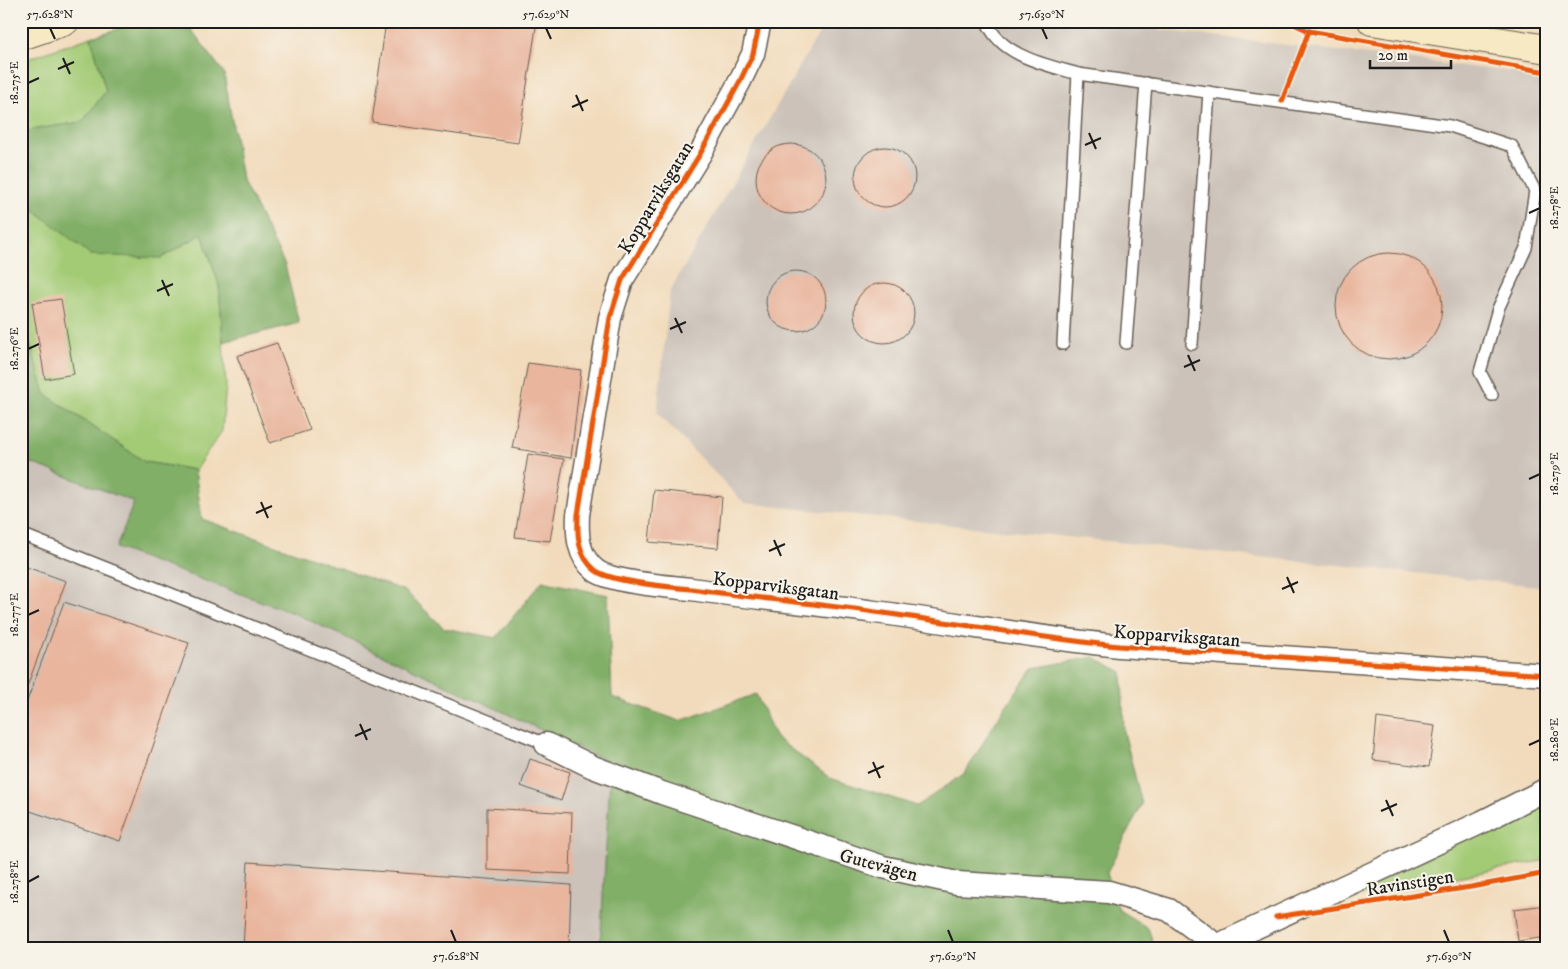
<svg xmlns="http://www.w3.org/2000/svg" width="1568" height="969" viewBox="0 0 1568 969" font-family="'IM FELL DW Pica',serif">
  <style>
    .industrial { fill: #ccc2b9 }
    .green { fill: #a3cb76; stroke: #607449 }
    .forest { fill: #82af67; stroke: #4f6642 }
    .building { fill: #e9b59d }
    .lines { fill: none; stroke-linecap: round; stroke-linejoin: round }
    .service-casing { stroke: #675f54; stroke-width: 14 }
    .minor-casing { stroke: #675f54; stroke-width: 25 }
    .secondary-casing { stroke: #675f54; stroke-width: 30 }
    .service { stroke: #fff; stroke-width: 11 }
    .minor { stroke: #fff; stroke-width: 22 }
    .secondary { stroke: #f7e9c3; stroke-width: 28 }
    .cycleway-casing { stroke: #f7f3e8; stroke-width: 8 }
    .cycleway { stroke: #e8590c; stroke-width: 5 }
    .ticks { fill: none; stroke: #1c1c1c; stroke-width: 2 }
    .labels { text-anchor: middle; stroke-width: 4; stroke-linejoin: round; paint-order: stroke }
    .street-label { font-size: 19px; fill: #1c1c1c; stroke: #f7f3e8 }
    .neatline { fill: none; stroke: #1c1c1c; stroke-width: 2 }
    .ticks-label { font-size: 12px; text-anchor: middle; fill: #1c1c1c }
  </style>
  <rect width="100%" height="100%" fill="#f7f3e8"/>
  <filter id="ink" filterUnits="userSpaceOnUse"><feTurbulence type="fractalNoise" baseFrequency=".02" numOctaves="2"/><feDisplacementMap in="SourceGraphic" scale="10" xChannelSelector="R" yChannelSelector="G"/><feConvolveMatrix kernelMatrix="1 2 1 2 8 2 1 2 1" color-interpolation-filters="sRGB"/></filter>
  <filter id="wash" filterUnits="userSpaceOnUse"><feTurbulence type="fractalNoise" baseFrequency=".0096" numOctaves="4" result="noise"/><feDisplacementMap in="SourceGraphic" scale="20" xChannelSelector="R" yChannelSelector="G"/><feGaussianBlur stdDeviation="1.12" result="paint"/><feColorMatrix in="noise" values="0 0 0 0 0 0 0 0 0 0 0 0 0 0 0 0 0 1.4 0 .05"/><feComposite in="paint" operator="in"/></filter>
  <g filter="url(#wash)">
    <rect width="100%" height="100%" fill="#f2dbbc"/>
    <!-- industrial -->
    <g class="industrial">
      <path d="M826,21H1087L1547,76V587L744,503L657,413L670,291Z"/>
      <path d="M21,415L32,419L21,446Z"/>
      <path d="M21,459L135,502L117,549L298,615L611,763L600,948H21Z"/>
    </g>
    <!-- green -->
    <g class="green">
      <path d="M91,37L106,91L82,122L30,130L21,140V61Z"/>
      <path d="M21,177L34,209L161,258L202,234L219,285L226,385L222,431L195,470L145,462L45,394L21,313Z"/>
      <path d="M1547,797V860L1345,898Z"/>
    </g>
    <!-- forest -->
    <g class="forest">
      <path d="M144,21H185L224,73L242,179L285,265L299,323L223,342L219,285L202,234L161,258L91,255L33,209L21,177V140L30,130L82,122L106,91L91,37Z"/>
      <path d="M21,313L45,394L145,462L195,470L202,519L405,591L444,628L496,638L542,581L608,595L612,697L680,721L756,694L776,738L830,778L917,806L965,773L1001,713L1033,668L1094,657L1122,672L1124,732L1142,804L1107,873L1119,910L1148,928L1155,948H600L611,763L298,615L116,548L134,502L21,459V446L32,420L21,415Z"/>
    </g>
    <g id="blocks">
      <!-- building -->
      <g class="building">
        <path d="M386,21H537L518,143L372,122Z"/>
        <circle cx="791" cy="179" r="35"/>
        <circle cx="885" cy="177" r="30"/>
        <circle cx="1389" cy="306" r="53"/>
        <circle cx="796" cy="301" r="30"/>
        <circle cx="884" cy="313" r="30"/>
        <path d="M61,299L74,374L45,379L32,303Z"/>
        <path d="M277,343L310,430L270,443L237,356Z"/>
        <path d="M528,363L581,370L571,458L512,448Z"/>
        <path d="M528,454L564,459L550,541L515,537Z"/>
        <path d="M654,490L722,497L718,548L649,542Z"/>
        <path d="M21,565L66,581L21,703Z"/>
        <path d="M64,602L189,643L120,841L21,808V717Z"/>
        <path d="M1377,718L1435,726L1429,767L1373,760Z"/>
        <path d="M530,759L570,772L561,801L521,786Z"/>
        <path d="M487,808L572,813L570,874L487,870Z"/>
        <path d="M248,862L571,885L569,948H243Z"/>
        <path d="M1547,905V937L1518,941L1514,909Z"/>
      </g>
    </g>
  </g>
  <g filter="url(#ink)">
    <use href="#blocks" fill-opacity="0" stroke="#675f54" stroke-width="1"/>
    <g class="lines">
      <!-- service casing -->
      <g class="service-casing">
        <g id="service">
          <path d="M987,21C999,56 1047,65 1078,74L1450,126L1512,146L1535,191L1526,248L1498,309L1480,372L1492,395"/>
          <path d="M1126,343L1146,83"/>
          <path d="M1063,344L1078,74"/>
          <path d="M1192,344L1209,92"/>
          <path d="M21,534L546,744"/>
        </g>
      </g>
      <!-- minor casing -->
      <g class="minor-casing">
        <g id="minor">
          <path d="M760,21L753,54L739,83L700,154L622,280L610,318L578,515C577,536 578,556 595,570C609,582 671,587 691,589C752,598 814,603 875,612C957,623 1037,638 1119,646L1547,675"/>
          <path d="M546,744L593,767L662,793L883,867L957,883L1109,892L1169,910L1216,945"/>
          <path d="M1212,948L1482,822L1547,789"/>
        </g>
      </g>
      <!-- secondary casing -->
      <g class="secondary-casing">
        <g id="secondary">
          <path d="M1372,21L1547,49"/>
          <path d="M21,36L65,21"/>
        </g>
      </g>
      <!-- service -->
      <use href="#service" class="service"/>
      <!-- minor -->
      <use href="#minor" class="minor"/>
      <!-- secondary -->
      <use href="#secondary" class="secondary"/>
      <!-- cycleway casing -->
      <g class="cycleway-casing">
        <g id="cycleway">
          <path d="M760,21L753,54L739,83L700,154L622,280L610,318L578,515C577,536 578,556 595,570C609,582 671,587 691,589C752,598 814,603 875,612C957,623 1037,638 1119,646L1547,675"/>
          <path d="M1287,21L1309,31L1547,72"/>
          <path d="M1282,101L1309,31"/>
          <path d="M1276,917L1471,887L1547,873"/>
        </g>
      </g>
      <!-- cycleway -->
      <use href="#cycleway" class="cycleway"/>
    </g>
  </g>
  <!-- ticks -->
  <path class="ticks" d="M50,28L55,39M546,28L551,39M1042,28L1047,39M63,58L70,74M58,69L74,62M28,83L39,78M576,95L583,111M572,107L588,100M1089,133L1096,149M1085,145L1101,138M1529,213L1540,208M162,280L169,296M157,291L173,284M675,318L682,333M670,329L686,322M28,349L39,344M1188,355L1195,371M1184,367L1200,360M1529,479L1540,474M261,502L268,518M256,513L272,506M774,540L781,556M769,551L785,544M1287,577L1294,593M1282,589L1298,582M28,615L39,610M360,724L367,740M355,736L371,729M1529,745L1540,740M873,762L880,778M868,773L884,766M1386,800L1393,816M1381,811L1397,804M28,882L39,876M451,930L456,942M948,930L953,942M1444,930L1449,942"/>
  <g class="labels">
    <!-- street labels -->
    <g class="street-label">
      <text transform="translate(655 197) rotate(-59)" y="7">Kopparviksgatan</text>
      <text transform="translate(776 585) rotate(7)" y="7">Kopparviksgatan</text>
      <text transform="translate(1177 635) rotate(4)" y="7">Kopparviksgatan</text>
      <text transform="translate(879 864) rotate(15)" y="7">Gutevägen</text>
      <text transform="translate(1410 882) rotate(-9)" y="7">Ravinstigen</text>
    </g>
  </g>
  <!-- margin -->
  <rect width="1568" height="969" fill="none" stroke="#f7f3e8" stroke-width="55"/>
  <!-- scale -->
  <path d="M1370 60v8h81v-8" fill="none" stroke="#1c1c1c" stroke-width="2.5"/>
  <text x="1378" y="60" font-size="15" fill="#1c1c1c" stroke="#f7f3e8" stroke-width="4" paint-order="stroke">20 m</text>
  <rect x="28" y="28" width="1512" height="914" class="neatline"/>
  <g class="ticks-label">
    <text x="50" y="18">57.628°N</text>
    <text x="546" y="18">57.629°N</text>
    <text x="1042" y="18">57.630°N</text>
    <text transform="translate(14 83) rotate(-90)" y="4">18.275°E</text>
    <text transform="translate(1554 208) rotate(-90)" y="4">18.278°E</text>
    <text transform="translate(14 349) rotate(-90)" y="4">18.276°E</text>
    <text transform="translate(1554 474) rotate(-90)" y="4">18.279°E</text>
    <text transform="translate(14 615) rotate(-90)" y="4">18.277°E</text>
    <text transform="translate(1554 740) rotate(-90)" y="4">18.280°E</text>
    <text transform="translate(14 882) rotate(-90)" y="4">18.278°E</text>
    <text x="456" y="960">57.628°N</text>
    <text x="953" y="960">57.629°N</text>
    <text x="1449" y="960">57.630°N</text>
  </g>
</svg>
